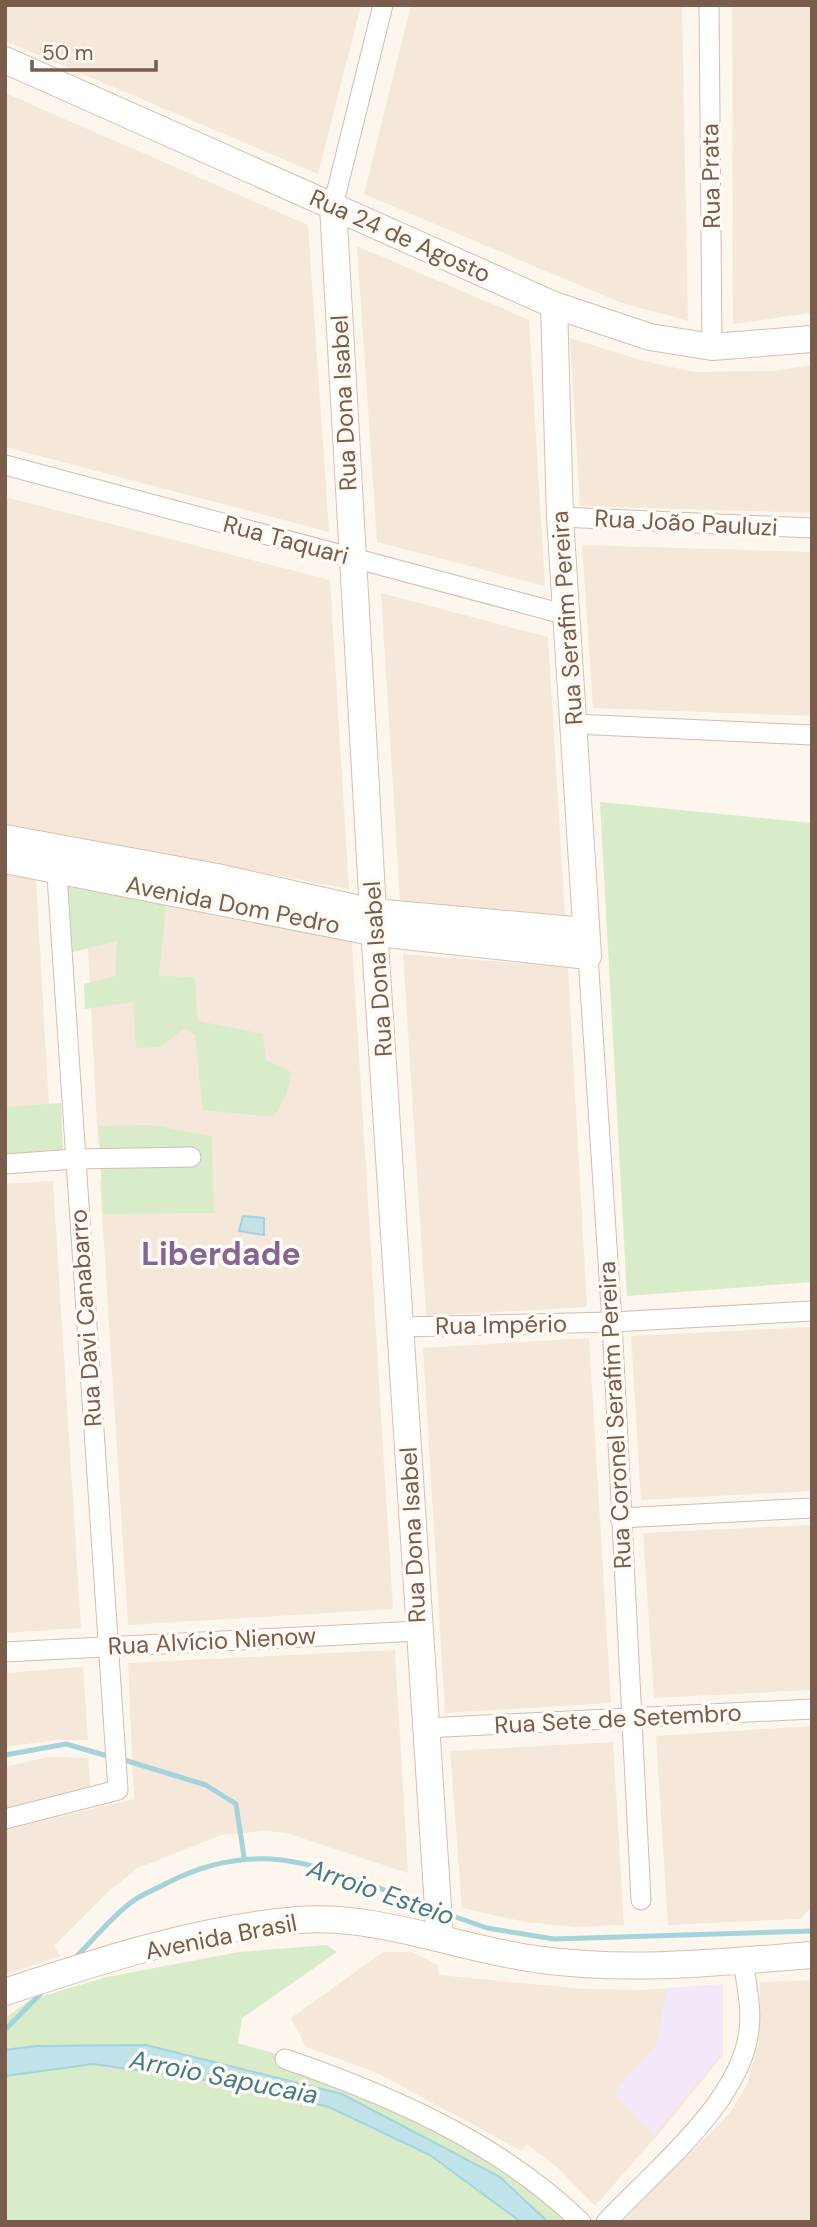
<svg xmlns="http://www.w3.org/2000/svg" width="817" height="2227" viewBox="0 0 817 2227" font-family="'DM Sans',sans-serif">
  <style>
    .residential { fill: #f5e8da }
    .education { fill: #f3e8fa }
    .green { fill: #d8ecc9 }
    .water { fill: #bfe3e8; stroke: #a5d3da; stroke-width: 2 }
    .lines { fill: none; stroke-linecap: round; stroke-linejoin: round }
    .stream { stroke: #a5d3da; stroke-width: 5 }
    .street-casing { stroke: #d1beb0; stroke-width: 21 }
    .secondary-casing { stroke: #d6c0b0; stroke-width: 28 }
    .street { stroke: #fff; stroke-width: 19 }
    .secondary { stroke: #fff; stroke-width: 26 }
    .labels { text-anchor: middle; stroke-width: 7; stroke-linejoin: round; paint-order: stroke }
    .street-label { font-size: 24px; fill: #7a5c4d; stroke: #fffaf3 }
    .water-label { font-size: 26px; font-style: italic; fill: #437c86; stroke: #fffaf3 }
    .district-label { font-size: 32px; font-weight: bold; fill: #846695; stroke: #fffaf3 }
  </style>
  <rect width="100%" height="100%" fill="#fdf6ec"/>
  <!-- residential -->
  <g class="residential">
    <path d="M5,5H361L318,174L5,41Z"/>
    <path d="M411,5H682L688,321L619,302L364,194Z"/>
    <path d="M732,5H812V313L733,324Z"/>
    <path d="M5,93L308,225L329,532L5,447Z"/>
    <path d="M357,246L529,320L545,586L377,542Z"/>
    <path d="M570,338L641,360L694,372L773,371L812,365V513L580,506Z"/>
    <path d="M5,497L330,580L349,889L5,824Z"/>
    <path d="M582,545L812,552V716L593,708Z"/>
    <path d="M381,593L548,637L565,915L400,901Z"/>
    <path d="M5,874L36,880L51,1141L5,1144Z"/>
    <path d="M85,889L352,942L393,1609L128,1625L100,1181L162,1178L202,1138L98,1145Z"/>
    <path d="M403,954L568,967L587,1307L426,1316Z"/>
    <path d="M53,1181L81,1628L5,1633V1184Z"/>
    <path d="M812,1327V1491L641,1500L631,1336Z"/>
    <path d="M589,1338L611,1703L445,1713L423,1348Z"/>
    <path d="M812,1525V1690L654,1698L643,1533Z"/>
    <path d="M395,1650L408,1873L286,1833L265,1831L221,1835L138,1868L110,1890L54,1946L60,1956L5,1975V1830L134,1799L128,1663Z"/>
    <path d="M83,1667L88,1740H56L5,1747V1673Z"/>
    <path d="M812,1726V1908L799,1919L668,1925L656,1736Z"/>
    <path d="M613,1742L624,1925L575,1927L525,1922L462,1908L450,1751Z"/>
    <path d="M48,1757L88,1758L90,1786L5,1809V1767Z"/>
    <path d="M383,1952H412L438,1965L439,1975L584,1989L644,1990L723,1985V2055L661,2131L595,2206L558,2168L527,2144L522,2151L377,2073L306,2047L291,2018Z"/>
    <path d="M812,1980V2222H620L729,2114L747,2085L759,2039L760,1982Z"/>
  </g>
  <!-- education -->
  <path class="education" d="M723,1984L722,2053L654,2134L614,2093L657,2044L667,1988Z"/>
  <!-- green -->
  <g class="green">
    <path d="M600,802L812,823V1282L627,1296Z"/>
    <path d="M63,871L167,899L159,976L195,977L198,1021L263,1034L266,1060L291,1072L287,1093L274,1117L203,1110L195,1035L184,1028L161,1047L136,1048L133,1002L85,1009L84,984L115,976L117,941L69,953Z"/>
    <path d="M61,1103L63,1152L5,1156V1107Z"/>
    <path d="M151,1125L212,1136L214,1213L103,1214L99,1126Z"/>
    <path d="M327,1945L337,1952L242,2018L238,2043L301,2061L472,2142L581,2222H548L500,2177L342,2094L146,2045L37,2046L5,2050V2018L30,2000L107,1977L239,1952Z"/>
    <path d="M93,2064L213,2081L329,2107L430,2155L521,2222H5V2076Z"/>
  </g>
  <!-- water -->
  <g class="water">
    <path d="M243,1216L264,1218V1235L239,1231Z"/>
    <path d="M146,2045L342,2094L500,2177L548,2222H521L430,2155L329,2107L213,2081L93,2064L5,2076V2050L37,2046Z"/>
  </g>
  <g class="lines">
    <!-- stream -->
    <g class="stream">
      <path d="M5,1755L66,1744L111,1757"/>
      <path d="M121,1759L206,1785L236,1804L244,1857"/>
      <path d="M447,1914L487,1928L554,1939L812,1931"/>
      <path d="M76,1957C93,1940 110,1919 129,1904C139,1895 155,1890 167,1883C265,1832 334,1872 428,1907"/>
      <path d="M5,2030L45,1989"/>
    </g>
    <!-- street casing -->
    <g class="street-casing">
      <g id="street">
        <path d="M709,5L712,347"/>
        <path d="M333,206L383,5"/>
        <path d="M5,465L567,615"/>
        <path d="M560,517L812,528"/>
        <path d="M574,724L812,735"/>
        <path d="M588,956L612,1322L641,1900"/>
        <path d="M5,1164L75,1159L191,1157"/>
        <path d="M400,1327L612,1322L812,1311"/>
        <path d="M620,1518L812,1508"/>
        <path d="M5,1652L419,1631"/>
        <path d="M425,1728L812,1709"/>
        <path d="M5,1819L118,1790L56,860"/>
        <path d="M285,2059C390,2095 500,2143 581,2222"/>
        <path d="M606,2222C653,2172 742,2101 749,2030C752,2007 746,1983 743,1960"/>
      </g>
    </g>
    <!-- secondary casing -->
    <g class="secondary-casing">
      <g id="secondary">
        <path d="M5,60L554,305L650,337L712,347L812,339"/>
        <path d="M333,206L373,912L440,1938"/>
        <path d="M5,838L217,877L373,912L585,931"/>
        <path d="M5,860L377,933L588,956L560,517L554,305"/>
        <path d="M5,1992C99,1961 199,1928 298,1920C382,1914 460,1950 542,1960C632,1972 722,1962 812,1955"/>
      </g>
    </g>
    <!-- street -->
    <use href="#street" class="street"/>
    <!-- secondary -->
    <use href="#secondary" class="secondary"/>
  </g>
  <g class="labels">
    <!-- street labels -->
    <g class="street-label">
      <text transform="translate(711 176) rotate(-91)" y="8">Rua Prata</text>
      <text transform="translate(400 236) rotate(24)" y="8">Rua 24 de Agosto</text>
      <text transform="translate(344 403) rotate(-93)" y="8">Rua Dona Isabel</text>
      <text transform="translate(686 523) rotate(3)" y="8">Rua João Pauluzi</text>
      <text transform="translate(286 540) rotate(15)" y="8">Rua Taquari</text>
      <text transform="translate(567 618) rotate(-94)" y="8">Rua Serafim Pereira</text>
      <text transform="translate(233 905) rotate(11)" y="8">Avenida Dom Pedro</text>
      <text transform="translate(378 969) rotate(-94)" y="8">Rua Dona Isabel</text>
      <text transform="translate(86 1318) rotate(-94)" y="8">Rua Davi Canabarro</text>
      <text transform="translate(501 1325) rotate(-1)" y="8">Rua Império</text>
      <text transform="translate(615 1415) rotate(-93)" y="8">Rua Coronel Serafim Pereira</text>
      <text transform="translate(413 1535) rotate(-93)" y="8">Rua Dona Isabel</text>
      <text transform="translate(212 1641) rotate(-3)" y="8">Rua Alvício Nienow</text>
      <text transform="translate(618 1719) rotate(-3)" y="8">Rua Sete de Setembro</text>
      <text transform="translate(221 1937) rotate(-11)" y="8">Avenida Brasil</text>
    </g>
    <!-- water labels -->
    <g class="water-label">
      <text transform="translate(381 1892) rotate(19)" y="9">Arroio Esteio</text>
      <text transform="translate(224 2077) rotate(11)" y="9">Arroio Sapucaia</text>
    </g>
    <!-- district labels -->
    <g class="district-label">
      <text x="221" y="1265">Liberdade</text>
    </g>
  </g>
  <!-- border -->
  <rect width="817" height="2227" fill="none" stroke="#7a5c4d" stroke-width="14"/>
  <!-- scale -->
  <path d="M32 60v10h124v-10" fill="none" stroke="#7a5c4d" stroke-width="3.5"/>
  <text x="42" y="60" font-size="21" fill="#7a5c4d" stroke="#fffaf3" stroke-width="5" paint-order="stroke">50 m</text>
</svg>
